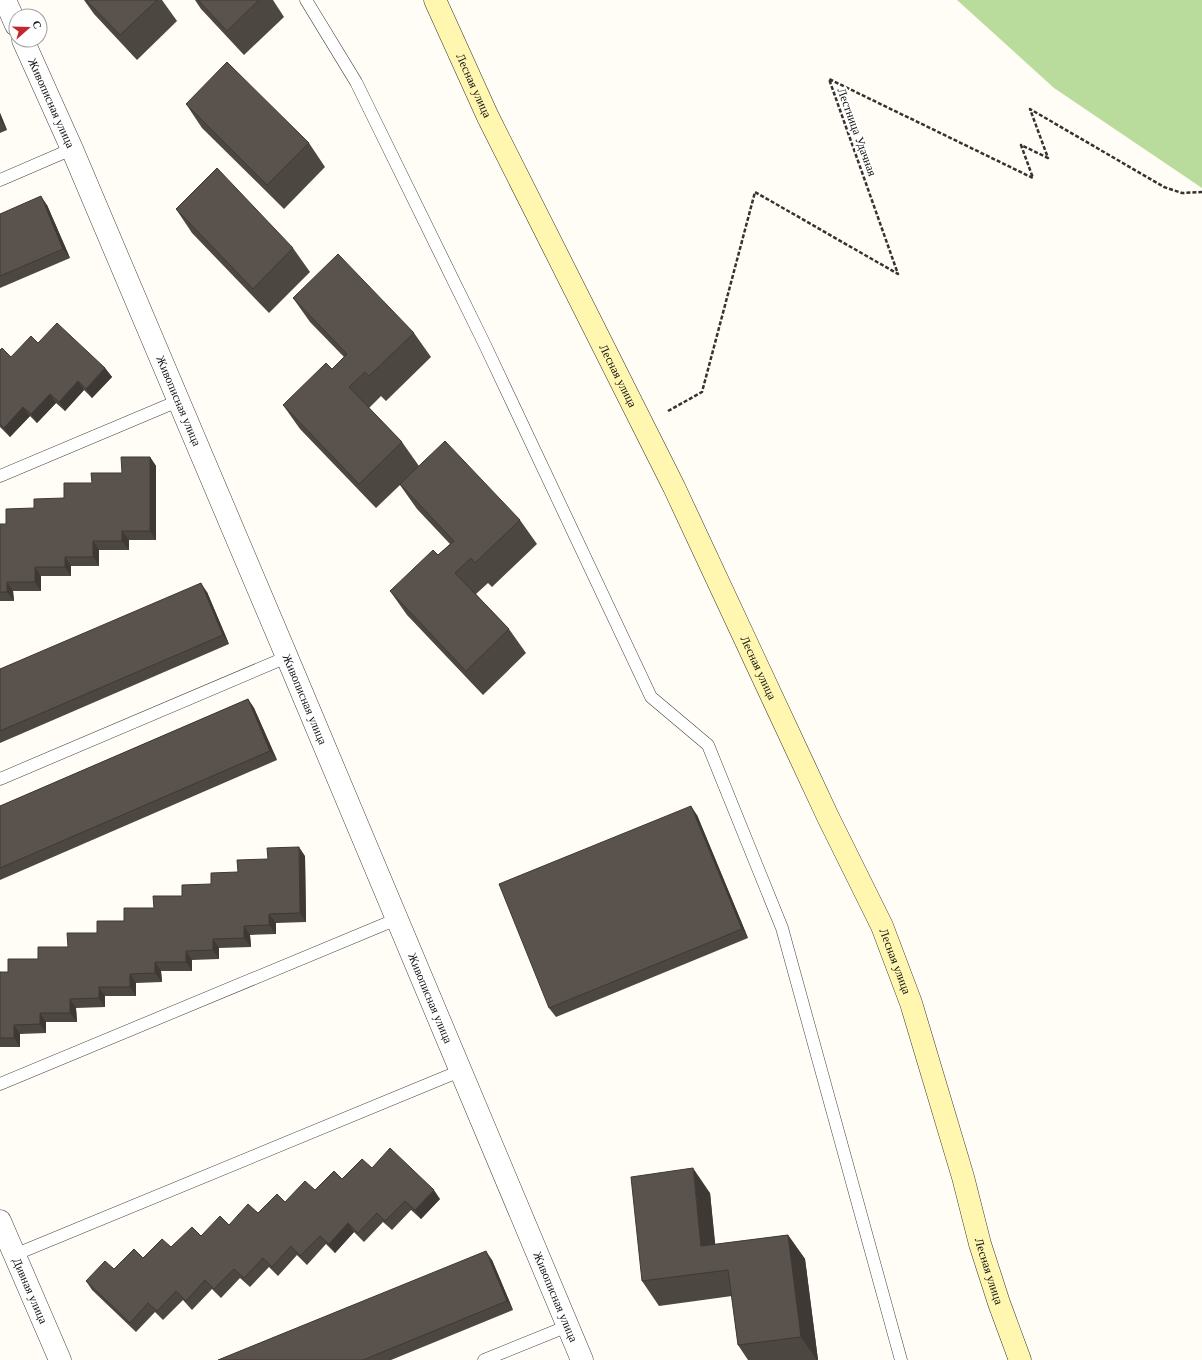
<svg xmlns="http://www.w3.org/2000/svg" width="1202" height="1360" viewBox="0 0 1202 1360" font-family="'Times New Roman',serif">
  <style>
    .forest { fill: #b9dc9c }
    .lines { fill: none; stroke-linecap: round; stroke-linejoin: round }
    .lane-casing { stroke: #444; stroke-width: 13 }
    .street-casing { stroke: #444; stroke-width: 23 }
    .secondary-casing { stroke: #333; stroke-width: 23 }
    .path { stroke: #333; stroke-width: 2.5; stroke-dasharray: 4 2; stroke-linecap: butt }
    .lane { stroke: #fff; stroke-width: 12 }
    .street { stroke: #fff; stroke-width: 22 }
    .secondary { stroke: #fff6b0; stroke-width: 22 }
    .wall { fill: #4d4742 }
    .shaded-wall { fill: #3f3936 }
    .building { fill: #5a524d; stroke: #3f3936 }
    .labels { text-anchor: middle; stroke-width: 4; stroke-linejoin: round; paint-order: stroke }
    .street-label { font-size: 12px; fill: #111; stroke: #fff }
  </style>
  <rect width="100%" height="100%" fill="#fffdf5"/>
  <!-- forest -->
  <path class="forest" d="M957,0H1202V188L1054,88Z"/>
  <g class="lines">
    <!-- lane casing -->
    <g class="lane-casing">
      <g id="lane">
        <path d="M306,0L356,82L485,345L651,697L708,745L782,928L901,1360"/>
        <path d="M0,180L72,149"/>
        <path d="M0,476L178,401"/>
        <path d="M0,779L287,657"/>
        <path d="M0,1084L397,919"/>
        <path d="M14,1255L460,1071"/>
        <path d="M484,1360L568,1326"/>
      </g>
    </g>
    <!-- street casing -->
    <g class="street-casing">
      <g id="street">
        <path d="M5,0L16,25"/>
        <path id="s1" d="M23,40L72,149L287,657L582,1360"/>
        <path id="s2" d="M0,1221L60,1360"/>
      </g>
    </g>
    <!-- secondary casing -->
    <g class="secondary-casing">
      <g id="secondary">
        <path id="s3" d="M435,0L488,117L674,487L828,817L882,926L911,1003L963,1177L980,1244L999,1303L1020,1360"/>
      </g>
    </g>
    <!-- path -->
    <path class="path" d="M668,411L702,392L755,192L898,274L829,79L1033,178L1021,145L1048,158L1030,109L1164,187L1182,193L1202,192"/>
    <!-- lane -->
    <use href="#lane" class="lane"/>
    <!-- street -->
    <use href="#street" class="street"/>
    <!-- secondary -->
    <use href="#secondary" class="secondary"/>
  </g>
  <!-- wall -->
  <g class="wall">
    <path d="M84,0H162L177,21L137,60L94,14Z"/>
    <path d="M195,0H273L284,17L244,55L201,9Z"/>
    <path d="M186,104L309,143L325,167L284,209L202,128Z"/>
    <path d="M0,113L7,130L0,133Z"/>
    <path d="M47,205L70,258L0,288V214Z"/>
    <path d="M176,209L293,248L310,272L269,313L192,233Z"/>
    <path d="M293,298L414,333L431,357L386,401L381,396L369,408L402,442L419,466L520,520L537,544L492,587L488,583L476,594L509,629L526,653L483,695L407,615L390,591L438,555L450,544L417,509L400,485L376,508L300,429L283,405L332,369L344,357L310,322Z"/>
    <path d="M38,343L105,368L112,377L92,398L84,390L65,411L56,403L37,423L30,416L10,437L0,427V350L11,357Z"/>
    <path d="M150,457L156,466V540H129V550H99V566H71V576H41V591H13L14,601H0V524H6L34,508L64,498L92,483L122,473Z"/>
    <path d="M207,592L229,644L0,743V669Z"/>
    <path d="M248,699L254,708L277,760L0,880V806Z"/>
    <path d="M697,815L748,938L556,1017L549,1008Z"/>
    <path d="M305,856L306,922L276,923V934L250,935L251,947L219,948V959L192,960V971H161L162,982L136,983V996H105V1007L76,1008L77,1022H46V1033L20,1034V1047H0V972H8L68,947L154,908L182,896L211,884L268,859Z"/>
    <path d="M372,1168L440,1199L421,1219L411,1210L392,1230L383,1222L364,1242L354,1232L335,1253L326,1244L307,1265L297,1255L278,1276L269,1267L250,1287L240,1278L221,1298L212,1289L192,1310L183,1300L163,1320L155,1312L136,1332L92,1290L86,1281Z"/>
    <path d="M710,1193L715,1245L788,1235L805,1259L818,1360H748L738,1345L732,1296L659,1306L642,1281Z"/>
    <path d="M492,1260L513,1310L391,1360H218Z"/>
  </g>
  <!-- shaded-wall -->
  <g class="shaded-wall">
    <path d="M0,113L7,130L1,121L0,119Z"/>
    <path d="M41,196L47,205L70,258L63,249Z"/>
    <path d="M105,368L112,377L92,398L86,389Z"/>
    <path d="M78,381L84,390L65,411L59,402Z"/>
    <path d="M50,394L56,403L37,423L31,414Z"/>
    <path d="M23,407L30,416L10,437L4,428Z"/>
    <path d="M150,457L156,466V540L150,531Z"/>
    <path d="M122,531L129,540V550L122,541Z"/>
    <path d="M93,541L99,550V566L93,557Z"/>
    <path d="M65,557L71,566V576L65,567Z"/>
    <path d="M35,567L41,576V591L35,582Z"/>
    <path d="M7,582L13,591L14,601L7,592Z"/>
    <path d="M201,583L207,592L229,644L223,635Z"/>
    <path d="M248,699L254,708L277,760L270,751Z"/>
    <path d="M691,806L697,815L748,938L742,929Z"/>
    <path d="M299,847L305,856L306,922L300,913Z"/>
    <path d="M269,914L276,923V934L269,925Z"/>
    <path d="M244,926L250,935L251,947L244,938Z"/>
    <path d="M213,939L219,948V959L213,950Z"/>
    <path d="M186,951L192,960V971L186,962Z"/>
    <path d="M155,962L161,971L162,982L155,973Z"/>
    <path d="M130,974L136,983V996L130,987Z"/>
    <path d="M99,987L105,996V1007L99,998Z"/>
    <path d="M70,999L76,1008L77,1022L70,1013Z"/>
    <path d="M40,1013L46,1022V1033L40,1024Z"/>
    <path d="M14,1025L20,1034V1047L14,1038Z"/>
    <path d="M693,1168L710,1193L718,1271L701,1246Z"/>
    <path d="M434,1190L440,1199L421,1219L415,1210Z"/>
    <path d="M348,1223L354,1232L335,1253L329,1244Z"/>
    <path d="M788,1235L805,1259L818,1360H817L801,1337Z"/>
    <path d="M486,1251L492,1260L513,1310L507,1301Z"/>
  </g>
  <!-- building -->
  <g class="building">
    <path d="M86,0H157L120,35Z"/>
    <path d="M198,0H259L227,31Z"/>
    <path d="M227,62L309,143L267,185L186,104Z"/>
    <path d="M217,168L293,248L253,289L176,209Z"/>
    <path d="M41,196L63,249L0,276V214Z"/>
    <path d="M338,254L414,333L369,376L365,372L349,387L402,442L359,484L283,405L326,363L332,369L347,354L293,298Z"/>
    <path d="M57,323L105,368L86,389L78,381L59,402L50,394L31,414L23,407L4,428L0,424V350L2,348L11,357L31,336L38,343Z"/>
    <path d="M445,441L520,520L475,563L471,558L455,573L509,629L466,671L390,591L433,550L438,555L454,541L400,484Z"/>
    <path d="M121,457H150V531H122V541H93V557H65V567H35V582H7V592H0V524H6V509L34,508V499L64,498V483H92L91,473H122Z"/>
    <path d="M201,583L223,635L0,731V669Z"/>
    <path d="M248,699L270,751L0,868V806Z"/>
    <path d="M691,806L742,929L549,1008L499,884Z"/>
    <path d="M299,847L300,913L269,914V925L244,926V938L213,939V950L186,951V962H155V973L130,974V987H99V998L70,999V1013H40V1024L14,1025V1038H0V972H8V959H38V947H68L67,933H97V921H124V908H154L153,896H182V885L211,884V873L238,872L237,860L268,859L267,848Z"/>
    <path d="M390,1148L434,1190L415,1210L405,1201L385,1221L377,1213L358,1233L348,1223L329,1244L320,1236L300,1256L291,1246L272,1267L263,1258L244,1278L234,1269L214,1289L205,1280L186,1301L176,1291L157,1311L148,1303L130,1323L86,1281L105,1261L114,1269L134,1249L143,1258L162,1239L171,1247L192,1227L201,1236L220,1216L229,1225L248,1204L258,1213L277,1194L285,1202L305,1181L315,1190L334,1171L342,1179L362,1159L372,1168Z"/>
    <path d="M693,1168L701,1246L788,1235L801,1337L738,1345L728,1270L642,1281L631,1177Z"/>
    <path d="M486,1251L507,1301L363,1360H218Z"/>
  </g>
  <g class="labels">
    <!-- street labels -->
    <g class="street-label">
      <text dy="4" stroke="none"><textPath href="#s3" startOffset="94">Лесная улица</textPath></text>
      <text dy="4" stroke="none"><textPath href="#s1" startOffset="69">Живописная улица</textPath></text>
      <text transform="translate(857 132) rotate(70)" y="4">Лестница Удачная</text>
      <text dy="4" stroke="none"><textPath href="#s3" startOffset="418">Лесная улица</textPath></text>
      <text dy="4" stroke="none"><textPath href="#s1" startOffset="393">Живописная улица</textPath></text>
      <text dy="4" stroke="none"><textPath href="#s3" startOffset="742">Лесная улица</textPath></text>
      <text dy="4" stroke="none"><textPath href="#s1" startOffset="717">Живописная улица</textPath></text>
      <text dy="4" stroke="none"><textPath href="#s3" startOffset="1066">Лесная улица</textPath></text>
      <text dy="4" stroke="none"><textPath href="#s1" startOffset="1041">Живописная улица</textPath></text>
      <text dy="4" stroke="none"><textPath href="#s3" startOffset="1390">Лесная улица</textPath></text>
      <text dy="4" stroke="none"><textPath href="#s2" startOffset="76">Дивная улица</textPath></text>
      <text dy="4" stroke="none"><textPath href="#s1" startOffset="1365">Живописная улица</textPath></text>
    </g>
  </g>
  <!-- north arrow -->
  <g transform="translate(28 28) rotate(70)"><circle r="19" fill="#ffffff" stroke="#a0a0a0"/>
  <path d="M0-3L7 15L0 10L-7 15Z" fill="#c4262e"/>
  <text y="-6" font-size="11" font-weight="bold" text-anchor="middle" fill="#111111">С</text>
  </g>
</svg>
